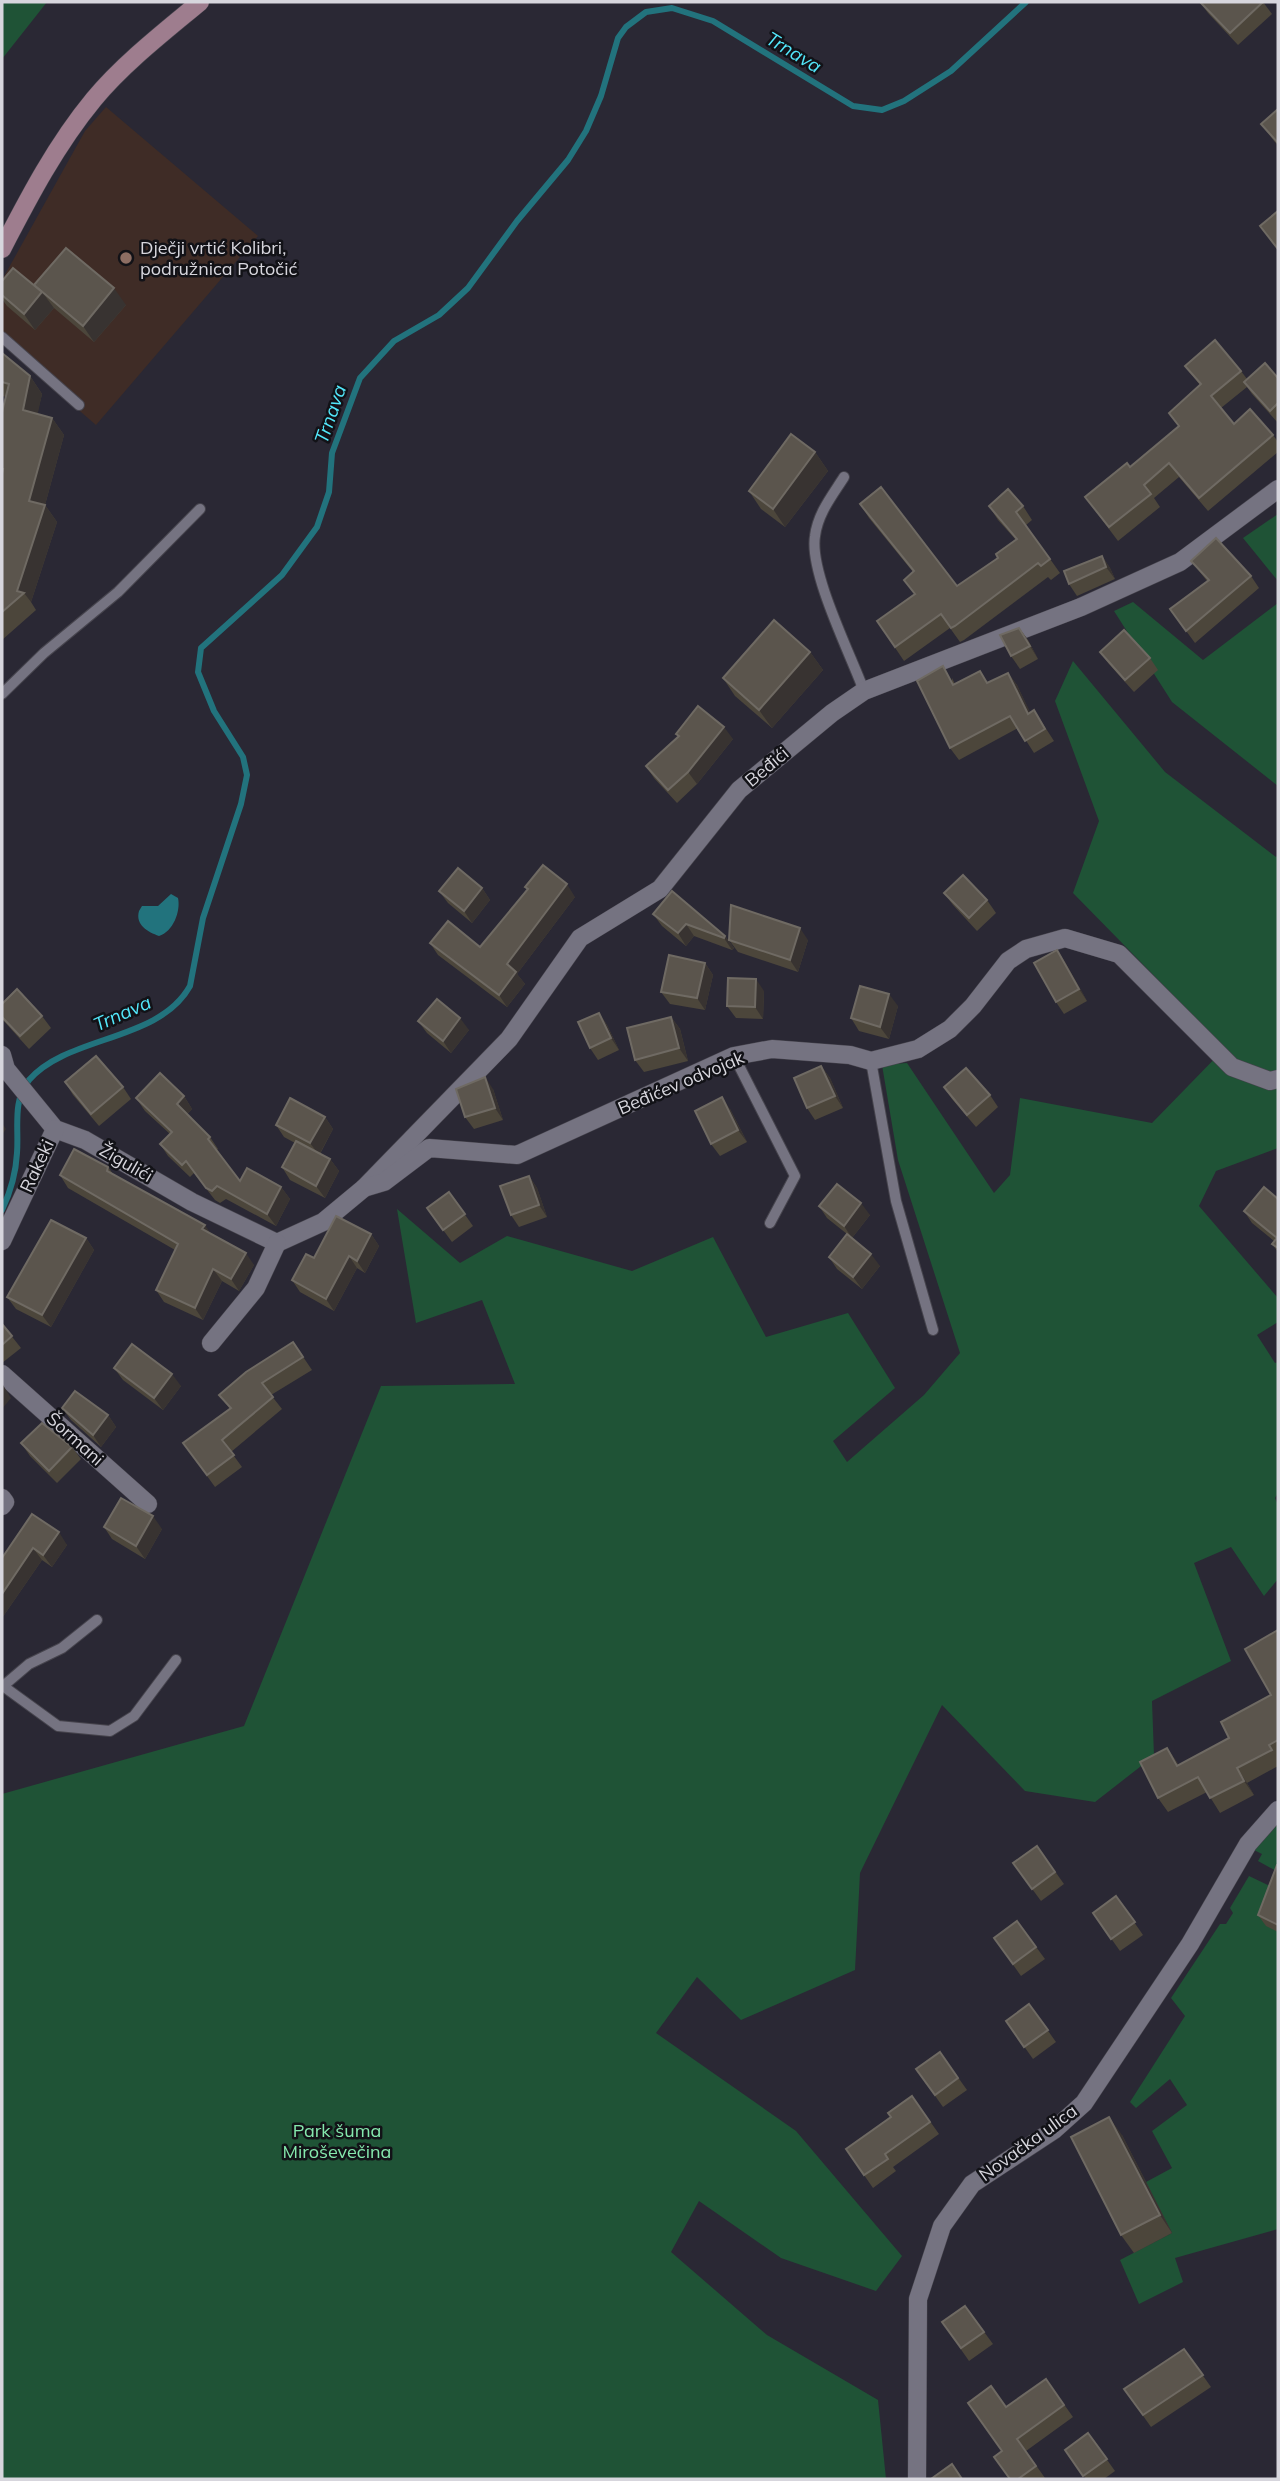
<svg xmlns="http://www.w3.org/2000/svg" width="1280" height="2481" viewBox="0 0 1280 2481" font-family="Mulish,sans-serif">
  <style>
    .education { fill: #3f2c26 }
    .green { fill: #1f5336 }
    .water { fill: #22737d }
    .lines { fill: none; stroke-linecap: round; stroke-linejoin: round }
    .stream { stroke: #22737d; stroke-width: 6 }
    .service-casing { stroke: #46444d; stroke-width: 12 }
    .minor-casing { stroke: #46444d; stroke-width: 19 }
    .tertiary-casing { stroke: #46444d; stroke-width: 19 }
    .secondary-casing { stroke: #46444d; stroke-width: 19 }
    .service { stroke: #757381; stroke-width: 10 }
    .minor { stroke: #757381; stroke-width: 18 }
    .tertiary { stroke: #757381; stroke-width: 18 }
    .secondary { stroke: #9e7d8e; stroke-width: 18 }
    .wall { fill: #4c463b }
    .shaded-wall { fill: #383331 }
    .building { fill: #5b554d; stroke: #6f6a63; stroke-width: 2 }
    .education-dot { fill: #8d6e63; stroke: #121217; stroke-width: 2.5 }
    .labels { text-anchor: middle; stroke-width: 5; stroke-linejoin: round; paint-order: stroke }
    .poi-label { font-size: 18px; fill: #d7d6dd; stroke: #121217; text-anchor: start }
    .street-label { font-size: 18px; fill: #d7d6dd; stroke: #121217 }
    .park-label { font-size: 18px; fill: #85e8ad; stroke: #121217 }
    .water-label { font-size: 19px; font-style: italic; fill: #53e7fa; stroke: #121217 }
  </style>
  <rect width="100%" height="100%" fill="#2a2834"/>
  <!-- education -->
  <path class="education" d="M106,107L258,236L96,425L2,344V307L8,286L2,280L85,131Z"/>
  <!-- green -->
  <g class="green">
    <path d="M2,2H47L2,59Z"/>
    <path d="M1278,514V581L1243,538Z"/>
    <path d="M1133,602L1203,660L1278,603V786L1172,702L1114,611Z"/>
    <path d="M1073,661L1165,772L1276,857L1278,855V1148L1216,1171L1199,1206L1278,1298V1322L1257,1335L1275,1363L1278,1362V1493L1275,1498L1278,1505V1579L1264,1596L1231,1547L1194,1563L1231,1661L1152,1701L1154,1756L1095,1802L1025,1791L942,1705L860,1873L855,1970L741,2020L697,1977L656,2033L796,2131L902,2256L876,2291L781,2258L699,2201L671,2252L767,2335L878,2400L886,2479H2V1794L244,1726L381,1386L515,1384L482,1300L416,1323L397,1209L460,1263L507,1236L632,1271L713,1237L766,1337L848,1313L895,1388L833,1441L847,1462L924,1395L960,1353L898,1160L882,1065L907,1063L994,1193L1010,1175L1020,1098L1152,1123L1225,1048L1073,893L1099,821L1055,701Z"/>
    <path d="M1278,1824V1872L1258,1861L1262,1854L1254,1850Z"/>
    <path d="M1249,1876L1278,1890V2229L1175,2258L1183,2282L1139,2304L1120,2260L1172,2233L1146,2182L1172,2168L1152,2131L1187,2105L1170,2079L1136,2108L1130,2102L1185,2016L1171,1998L1220,1924H1226L1233,1913L1230,1908Z"/>
  </g>
  <!-- water -->
  <path class="water" d="M171,894L178,898C181,911 173,932 159,936C148,932 135,925 139,911L142,906H158Z"/>
  <g class="lines">
    <!-- stream -->
    <path class="stream" d="M2,1210C10,1193 16,1172 17,1153C19,1128 12,1101 29,1080C68,1035 159,1042 190,986L203,918L241,804L247,775L243,757L214,711L198,672L201,648L282,575L317,527L329,492L332,453L360,378L394,341L439,315L468,288L517,221L568,160L586,131L601,96L618,38L626,27L646,12L672,8L713,21L853,106L882,110L904,101L951,71L1026,2"/>
    <!-- service casing -->
    <g class="service-casing">
      <g id="service">
        <path d="M2,337L79,405"/>
        <path d="M844,477C832,496 818,513 815,536C809,572 850,653 864,691"/>
        <path d="M2,694L44,653L118,592L200,509"/>
        <path d="M734,1056L795,1176L770,1223"/>
        <path d="M871,1061L896,1201L933,1330"/>
        <path d="M3,1686L58,1726L110,1731L134,1716L176,1660"/>
        <path d="M2,1687L29,1664L62,1648L97,1620"/>
      </g>
    </g>
    <!-- minor casing -->
    <g class="minor-casing">
      <g id="minor">
        <path d="M2,1055L6,1069L55,1129L85,1140L192,1202L277,1243"/>
        <path d="M364,1188L509,1039L580,938L660,889L739,790L832,713L864,691L1081,607L1180,562L1278,489"/>
        <path d="M2,1241L55,1129"/>
        <path d="M277,1243L323,1222L364,1188L384,1182L429,1148L517,1155L734,1056L772,1049L850,1055L871,1061L918,1049L950,1029L973,1006L1008,961L1026,949L1065,938L1119,954L1232,1067L1270,1081L1278,1079"/>
        <path d="M211,1343L256,1288L277,1243"/>
        <path d="M2,1374L148,1504"/>
        <path d="M2,1498L5,1502L2,1506"/>
      </g>
    </g>
    <!-- tertiary casing -->
    <g class="tertiary-casing">
      <path id="tertiary" d="M917,2479L918,2299L942,2226L972,2184L1054,2130L1084,2103L1190,1944L1248,1844L1278,1810"/>
    </g>
    <!-- secondary casing -->
    <g class="secondary-casing">
      <path id="secondary" d="M2,249C29,197 56,145 94,99C124,63 164,32 200,2"/>
    </g>
    <!-- service -->
    <use href="#service" class="service"/>
    <!-- minor -->
    <use href="#minor" class="minor"/>
    <!-- tertiary -->
    <use href="#tertiary" class="tertiary"/>
    <!-- secondary -->
    <use href="#secondary" class="secondary"/>
  </g>
  <!-- wall -->
  <g class="wall">
    <path d="M1200,2H1263L1272,14L1238,45L1208,13Z"/>
    <path d="M1278,109V146L1261,124Z"/>
    <path d="M2,281L35,285L126,305L94,342L54,308L35,330L7,306L2,299Z"/>
    <path d="M2,353L30,376L42,394L37,414L52,418L64,435L45,505L57,522L31,602L36,610L2,640V412L6,397L2,396Z"/>
    <path d="M1185,366L1241,371L1247,379L1278,378V423L1252,394L1247,387L1221,408L1234,424L1273,435L1278,442V452L1208,511L1179,477L1154,498L1160,507L1118,541L1085,497L1130,467L1179,427L1169,413L1200,385Z"/>
    <path d="M815,452L828,471L785,527L761,509L749,491Z"/>
    <path d="M860,504L957,586L998,558L1016,540L998,520L989,506H1023L1032,520L1026,525L1060,573L1051,580L1048,577L964,640L960,642L950,628L904,661L877,621L915,595L904,580L913,572L869,518Z"/>
    <path d="M1102,556L1110,568L1115,579L1077,596L1069,584Z"/>
    <path d="M1191,561L1251,576L1259,588L1195,643L1170,609L1207,581Z"/>
    <path d="M1019,628L1028,640L1038,659L1020,669L1011,656Z"/>
    <path d="M810,652L823,670L772,728L735,696L723,678Z"/>
    <path d="M1100,652L1150,658L1158,670L1134,692L1109,664Z"/>
    <path d="M980,671L988,683L1008,673L1017,685L1030,713L1034,710L1054,741L1034,753L1018,728L959,760L950,748L952,678L955,684Z"/>
    <path d="M676,734L733,739L697,784L677,803L654,778L646,766L678,737Z"/>
    <path d="M525,887L575,897L517,974L525,984L507,1007L438,955L430,943L480,947L527,890Z"/>
    <path d="M482,888L490,900L472,923L448,903L439,891Z"/>
    <path d="M944,893L987,900L996,913L977,931L953,905Z"/>
    <path d="M653,914L725,936L734,948L732,950L694,936L686,946L662,926Z"/>
    <path d="M729,940H808L798,972L738,952Z"/>
    <path d="M1057,950L1065,962L1087,1001L1064,1014L1056,1002Z"/>
    <path d="M705,963L713,975L705,1010L670,1004L661,992Z"/>
    <path d="M764,991L763,1019L736,1018L727,1006Z"/>
    <path d="M2,1004L42,1016L51,1028L29,1049L2,1019Z"/>
    <path d="M898,1006L889,1039L859,1031L851,1018Z"/>
    <path d="M599,1013L607,1025L619,1050L598,1060L590,1048Z"/>
    <path d="M671,1017L680,1029L688,1061L644,1072L635,1060Z"/>
    <path d="M418,1021L469,1030L451,1053L427,1033Z"/>
    <path d="M821,1066L830,1078L843,1108L815,1120L807,1108Z"/>
    <path d="M65,1082L123,1087L131,1099L99,1126L73,1095Z"/>
    <path d="M944,1087L990,1095L998,1107L976,1127L952,1099Z"/>
    <path d="M493,1089L503,1120L474,1129L465,1117Z"/>
    <path d="M184,1096L192,1109L187,1114L210,1137L218,1149L217,1150L240,1181L281,1187L290,1199L276,1226L226,1199L220,1203L215,1200L194,1173L190,1177L168,1156L160,1144L170,1134L145,1111L136,1098Z"/>
    <path d="M730,1109L747,1142L720,1156L711,1144Z"/>
    <path d="M325,1117L333,1129L320,1154L330,1159L339,1171L325,1198L290,1180L282,1167L295,1143L284,1137L276,1125Z"/>
    <path d="M108,1167L113,1174L212,1235L254,1265L239,1291L222,1281L203,1320L164,1302L156,1290L175,1250L68,1188L60,1175Z"/>
    <path d="M529,1176L537,1188L547,1217L519,1227L511,1215Z"/>
    <path d="M449,1192L473,1226L452,1242L427,1208Z"/>
    <path d="M1278,1199V1252L1272,1244L1274,1241L1252,1223L1244,1211Z"/>
    <path d="M819,1206L870,1215L852,1238L827,1218Z"/>
    <path d="M371,1234L379,1246L365,1273L357,1268L334,1311L300,1292L292,1280L314,1258Z"/>
    <path d="M86,1238L94,1250L51,1327L16,1309L7,1297Z"/>
    <path d="M829,1257L880,1266L862,1289L837,1269Z"/>
    <path d="M2,1324L21,1348L2,1363Z"/>
    <path d="M293,1342L312,1370L271,1395L282,1409L231,1452L242,1467L215,1487L183,1443L230,1409L219,1395Z"/>
    <path d="M114,1368L181,1386L163,1410L123,1380Z"/>
    <path d="M62,1408L108,1415L116,1427L101,1447L71,1420Z"/>
    <path d="M21,1443L72,1447L81,1459L57,1483L30,1456Z"/>
    <path d="M32,1514L67,1545L52,1567L42,1560L2,1618V1558Z"/>
    <path d="M104,1527L162,1529L145,1559L112,1539Z"/>
    <path d="M1278,1630V1766L1247,1783L1254,1795L1220,1813L1207,1792L1168,1812L1158,1798L1167,1748L1179,1765L1229,1738L1271,1695Z"/>
    <path d="M1037,1846L1064,1884L1041,1901L1013,1863Z"/>
    <path d="M1278,1865V1932L1266,1926L1258,1915Z"/>
    <path d="M1116,1896L1143,1935L1120,1951L1093,1913Z"/>
    <path d="M1017,1921L1045,1959L1021,1976L994,1938Z"/>
    <path d="M1029,2004L1056,2042L1033,2059L1006,2021Z"/>
    <path d="M940,2052L967,2090L943,2107L916,2069Z"/>
    <path d="M912,2096L939,2134L893,2167L896,2171L873,2188L846,2149L891,2117Z"/>
    <path d="M1122,2135L1172,2233L1134,2253L1121,2235Z"/>
    <path d="M965,2306L993,2344L969,2361L942,2322Z"/>
    <path d="M1184,2349L1211,2387L1151,2427L1124,2389Z"/>
    <path d="M1046,2379L1073,2417L1026,2451L1045,2478L1043,2479H1010L1002,2451L1006,2407Z"/>
    <path d="M1088,2433L1115,2471L1104,2479H1086L1065,2450Z"/>
  </g>
  <!-- shaded-wall -->
  <g class="shaded-wall">
    <path d="M114,288L126,305L94,342L83,326Z"/>
    <path d="M42,292L54,308L35,330L24,314Z"/>
    <path d="M30,376L42,394L35,427L23,410Z"/>
    <path d="M52,418L64,435L45,505L57,522L31,602L24,593L17,591L29,501Z"/>
    <path d="M815,452L828,471L785,527L773,509Z"/>
    <path d="M1102,556L1110,568L1115,579L1106,567Z"/>
    <path d="M1019,628L1028,640L1038,659L1030,646Z"/>
    <path d="M810,652L823,670L772,728L759,710Z"/>
    <path d="M1008,673L1017,685L1037,726L1028,714Z"/>
    <path d="M724,727L733,739L697,784L688,772Z"/>
    <path d="M567,884L575,897L517,974L525,984L507,1007L499,995L507,964Z"/>
    <path d="M482,888L490,900L472,923L464,911Z"/>
    <path d="M686,924L694,936L686,946L678,933Z"/>
    <path d="M800,928L808,940L798,972L790,960Z"/>
    <path d="M725,936L734,948L732,950L724,938Z"/>
    <path d="M1057,950L1065,962L1087,1001L1079,989Z"/>
    <path d="M705,963L713,975L705,1010L697,998Z"/>
    <path d="M756,979L764,991L763,1019L755,1007Z"/>
    <path d="M889,994L898,1006L889,1039L880,1027Z"/>
    <path d="M599,1013L607,1025L619,1050L611,1038Z"/>
    <path d="M671,1017L680,1029L688,1061L679,1048Z"/>
    <path d="M460,1018L469,1030L451,1053L443,1041Z"/>
    <path d="M821,1066L830,1078L843,1108L835,1096Z"/>
    <path d="M485,1077L493,1089L503,1120L495,1108Z"/>
    <path d="M184,1096L192,1109L185,1116L177,1104Z"/>
    <path d="M722,1097L730,1109L747,1142L738,1130Z"/>
    <path d="M325,1117L333,1129L319,1155L310,1143Z"/>
    <path d="M2,1123L6,1129L2,1135Z"/>
    <path d="M330,1159L339,1171L325,1198L316,1186Z"/>
    <path d="M529,1176L537,1188L547,1217L539,1205Z"/>
    <path d="M281,1187L290,1199L276,1226L267,1214Z"/>
    <path d="M861,1203L870,1215L852,1238L844,1226Z"/>
    <path d="M205,1225L213,1237L202,1229Z"/>
    <path d="M371,1234L379,1246L365,1273L357,1261Z"/>
    <path d="M86,1238L94,1250L51,1327L42,1315Z"/>
    <path d="M246,1253L254,1265L239,1291L231,1279Z"/>
    <path d="M871,1254L880,1266L862,1289L853,1277Z"/>
    <path d="M349,1256L357,1268L334,1311L326,1299Z"/>
    <path d="M213,1269L222,1281L203,1320L195,1308Z"/>
    <path d="M172,1374L181,1386L163,1410L154,1398Z"/>
    <path d="M3,1385L11,1398L2,1409V1387Z"/>
    <path d="M108,1415L116,1427L101,1447L93,1435Z"/>
    <path d="M153,1516L162,1529L145,1559L136,1546Z"/>
    <path d="M59,1532L67,1545L52,1567L43,1555Z"/>
    <path d="M33,1548L42,1560L2,1618V1594Z"/>
    <path d="M1167,1748L1177,1762L1187,1781L1177,1766Z"/>
    <path d="M1237,1768L1247,1783L1254,1795L1244,1781Z"/>
    <path d="M1109,2117L1122,2135L1172,2233L1160,2215Z"/>
  </g>
  <!-- building -->
  <g class="building">
    <path d="M1200,2H1263L1230,33Z"/>
    <path d="M1278,109V143L1261,124Z"/>
    <path d="M1278,211V249L1260,226Z"/>
    <path d="M66,248L114,288L83,326L34,285Z"/>
    <path d="M13,268L42,292L24,314L2,295V281Z"/>
    <path d="M1215,340L1241,371L1211,396L1234,424L1250,409L1273,435L1199,498L1169,463L1144,485L1151,494L1109,527L1085,497L1127,463L1130,467L1179,426L1169,413L1201,384L1185,366Z"/>
    <path d="M2,353L30,376L23,410L52,418L29,501L45,505L17,591L24,593L2,612V474L3,469H2V412L9,384L2,382Z"/>
    <path d="M1265,363L1278,378V403L1270,411L1244,382Z"/>
    <path d="M791,434L815,452L773,509L749,491Z"/>
    <path d="M881,487L957,586L998,558L996,554L1017,539L989,506L1008,489L1023,506L1016,512L1050,559L1041,566L1038,563L955,626L951,628L941,614L895,647L877,621L915,594L904,580L914,571L860,504Z"/>
    <path d="M1216,538L1251,576L1186,631L1170,609L1209,580L1191,561Z"/>
    <path d="M1102,556L1106,567L1069,584L1064,571Z"/>
    <path d="M774,620L810,652L759,710L723,678Z"/>
    <path d="M1019,628L1030,646L1011,656L1000,635Z"/>
    <path d="M1124,630L1150,658L1125,680L1100,652Z"/>
    <path d="M943,666L953,685L980,671L987,683L1008,673L1028,714L1034,710L1045,729L1025,741L1010,716L950,748L917,681Z"/>
    <path d="M698,706L724,727L688,772L668,790L646,766L679,736L676,734Z"/>
    <path d="M543,865L567,884L507,964L516,972L499,995L430,943L448,921L480,947L528,889L525,887Z"/>
    <path d="M458,868L482,888L464,911L439,891Z"/>
    <path d="M963,875L987,900L969,918L944,893Z"/>
    <path d="M672,891L725,936L724,938L686,924L678,933L653,914Z"/>
    <path d="M731,905L800,928L790,960L729,940Z"/>
    <path d="M1057,950L1079,989L1056,1002L1034,963Z"/>
    <path d="M669,955L705,963L697,998L661,992Z"/>
    <path d="M728,978L756,979L755,1007L727,1006Z"/>
    <path d="M860,986L889,994L880,1027L851,1018Z"/>
    <path d="M17,989L42,1016L20,1036L2,1017V1004Z"/>
    <path d="M437,999L460,1018L443,1041L418,1021Z"/>
    <path d="M599,1013L611,1038L590,1048L578,1022Z"/>
    <path d="M671,1017L679,1048L635,1060L627,1028Z"/>
    <path d="M96,1056L123,1087L91,1114L65,1082Z"/>
    <path d="M821,1066L835,1096L807,1108L794,1078Z"/>
    <path d="M966,1068L990,1095L967,1115L944,1087Z"/>
    <path d="M160,1073L184,1096L177,1104L210,1137L208,1139L240,1181L247,1168L281,1187L267,1214L217,1186L212,1191L206,1188L186,1161L182,1165L160,1144L172,1132L136,1098Z"/>
    <path d="M485,1077L495,1108L465,1117L456,1089Z"/>
    <path d="M722,1097L738,1130L711,1144L695,1111Z"/>
    <path d="M290,1098L325,1117L310,1143L276,1125Z"/>
    <path d="M296,1141L330,1159L316,1186L282,1167Z"/>
    <path d="M74,1149L108,1167L107,1171L205,1225L202,1229L246,1253L231,1279L213,1269L195,1308L156,1290L178,1244L60,1175Z"/>
    <path d="M529,1176L539,1205L511,1215L500,1186Z"/>
    <path d="M837,1184L861,1203L844,1226L819,1206Z"/>
    <path d="M1264,1187L1278,1199V1248L1272,1244L1277,1238L1244,1211Z"/>
    <path d="M449,1192L465,1214L443,1230L427,1208Z"/>
    <path d="M336,1216L371,1234L357,1261L349,1256L326,1299L292,1280L306,1254L314,1258Z"/>
    <path d="M51,1220L86,1238L42,1315L7,1297Z"/>
    <path d="M847,1234L871,1254L853,1277L829,1257Z"/>
    <path d="M2,1324L12,1336L2,1345Z"/>
    <path d="M293,1342L303,1357L262,1383L273,1397L222,1440L234,1455L207,1475L183,1443L231,1408L219,1395L246,1372Z"/>
    <path d="M132,1344L172,1374L154,1398L114,1368Z"/>
    <path d="M75,1391L108,1415L93,1435L62,1408Z"/>
    <path d="M42,1423L72,1447L49,1471L21,1443Z"/>
    <path d="M121,1498L153,1516L136,1546L104,1527Z"/>
    <path d="M32,1514L59,1532L43,1555L33,1548L2,1594V1558Z"/>
    <path d="M1278,1630V1740L1269,1745L1272,1750L1237,1768L1244,1781L1210,1798L1198,1777L1158,1798L1140,1762L1167,1748L1177,1766L1229,1738L1221,1722L1271,1695L1245,1649Z"/>
    <path d="M1037,1846L1055,1872L1032,1889L1013,1863Z"/>
    <path d="M1277,1865H1278V1925L1258,1915Z"/>
    <path d="M1116,1896L1135,1922L1111,1939L1093,1913Z"/>
    <path d="M1017,1921L1036,1947L1013,1964L994,1938Z"/>
    <path d="M1029,2004L1048,2030L1024,2047L1006,2021Z"/>
    <path d="M940,2052L958,2078L935,2095L916,2069Z"/>
    <path d="M912,2096L930,2122L885,2154L888,2159L864,2175L846,2149L891,2117L888,2113Z"/>
    <path d="M1109,2117L1160,2215L1121,2235L1071,2137Z"/>
    <path d="M965,2306L984,2332L961,2348L942,2322Z"/>
    <path d="M1184,2349L1203,2375L1143,2415L1124,2389Z"/>
    <path d="M1046,2379L1064,2405L1017,2439L1036,2466L1018,2479H1010L994,2457L1002,2451L968,2403L991,2386L1006,2407Z"/>
    <path d="M1088,2433L1107,2459L1083,2476L1065,2450Z"/>
    <path d="M952,2464L962,2479H931Z"/>
  </g>
  <!-- markers -->
  <circle class="education-dot" cx="126" cy="258" r="7"/>
  <g class="labels">
    <!-- poi labels -->
    <g class="poi-label">
      <text x="140" y="254">Dječji vrtić Kolibri,<tspan x="140" dy="21">podružnica Potočić</tspan></text>
    </g>
    <!-- street labels -->
    <g class="street-label">
      <text transform="translate(767 767) rotate(-40)" y="6">Beđići</text>
      <text transform="translate(681 1083) rotate(-23)" y="6">Beđićev odvojak</text>
      <text transform="translate(126 1163) rotate(30)" y="6">Žigulići</text>
      <text transform="translate(37 1166) rotate(-65)" y="6">Rakeki</text>
      <text transform="translate(75 1439) rotate(42)" y="6">Šormani</text>
      <text transform="translate(1028 2143) rotate(-36)" y="6">Novačka ulica</text>
    </g>
    <!-- park labels -->
    <g class="park-label">
      <text x="337" y="2137">Park šuma<tspan x="337" dy="21">Miroševečina</tspan></text>
    </g>
    <!-- water labels -->
    <g class="water-label">
      <text transform="translate(794 52) rotate(31)" y="7">Trnava</text>
      <text transform="translate(330 414) rotate(-71)" y="7">Trnava</text>
      <text transform="translate(122 1013) rotate(-24)" y="7">Trnava</text>
    </g>
  </g>
  <!-- border -->
  <rect width="1280" height="2481" fill="none" stroke="#d7d6dd" stroke-width="7"/>
</svg>
